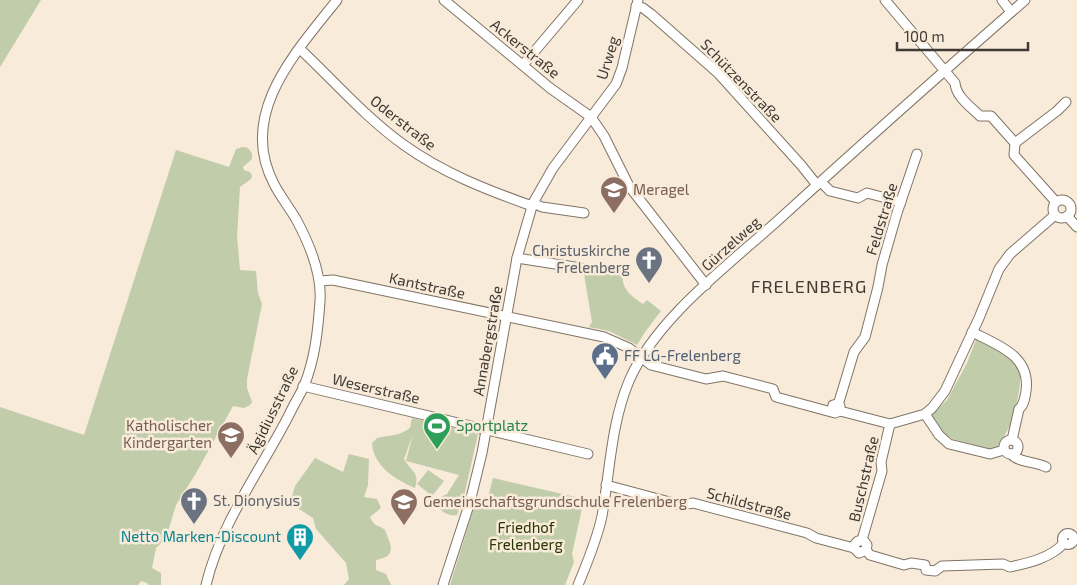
<svg xmlns="http://www.w3.org/2000/svg" width="1077" height="585" viewBox="0 0 1077 585" font-family="'Exo 2',sans-serif">
  <style>
    .green { fill: #c1ccaa }
    .lines { fill: none; stroke-linecap: round; stroke-linejoin: round }
    .street-casing { stroke: #807466; stroke-width: 11 }
    .street { stroke: #fff; stroke-width: 9 }
    .labels { text-anchor: middle; stroke-width: 5; stroke-linejoin: round; paint-order: stroke }
    .street-label { font-size: 15px; fill: #3f3a34; stroke: #f8ebda }
    .education-label { font-size: 15px; fill: #785e54; stroke: #f8ebda; text-anchor: start }
    .worship-label { font-size: 15px; fill: #5b616d; stroke: #f8ebda; text-anchor: end }
    .service-label { font-size: 15px; fill: #4e5e75; stroke: #f8ebda; text-anchor: start }
    .leisure-label { font-size: 15px; fill: #27864d; stroke: #f8ebda; text-anchor: start }
    .park-label { font-size: 15px; fill: #293400; stroke: #f8ebda }
    .culture-label { font-size: 15px; fill: #0d838f; stroke: #f8ebda; text-anchor: end }
    .quarter-label { font-size: 18px; letter-spacing: 1px; fill: #3f3a34; stroke: #f8ebda }
  </style>
  <rect width="100%" height="100%" fill="#f8ebda"/>
  <!-- green -->
  <g class="green">
    <path d="M0,0H41L0,67Z"/>
    <path d="M243,147L248,148L252,153V159L243,167L244,170L250,172L252,176L251,179L240,187L237,236L240,270L256,271L258,293L262,304L247,379V388L252,402L250,405L244,408L233,406L195,475L176,505L166,538L156,548L152,568L161,573V585H149L147,583L141,581L138,585H0V407L84,435L176,150L229,167L236,149Z"/>
    <path d="M583,268L622,273C623,291 629,294 643,304L647,300L661,311L645,332L637,345L609,331L589,327L592,322Z"/>
    <path d="M977,337L1006,353L1021,373C1018,403 1015,423 997,447L991,449L953,439L940,431L930,416L947,400L967,363Z"/>
    <path d="M412,418L478,434L464,496L457,515C447,517 439,509 432,501L447,494L459,475L406,461L413,434L404,459C411,472 420,471 415,488C396,480 373,466 372,443L377,438C389,435 400,436 410,428Z"/>
    <path d="M349,454L369,459L368,485L364,497L377,499L381,508L370,517C375,528 378,524 385,530C385,531 388,537 388,538C394,552 391,557 376,560V570L386,574L391,585H344L349,579L346,563L316,529L313,518L299,509L292,496L295,486L315,458L343,472Z"/>
    <path d="M428,470L444,481L432,496L417,484Z"/>
    <path d="M493,478L584,499L572,554L574,562L565,585H450L474,507L485,509Z"/>
  </g>
  <g class="lines">
    <!-- street casing -->
    <g class="street-casing">
      <g id="street">
        <path d="M444,0L550,88L591,117L604,136L629,186L706,285"/>
        <path d="M885,0L955,83C956,97 971,107 980,116H991L1015,143L1014,155L1056,202"/>
        <path d="M1002,0L1011,12"/>
        <path d="M636,6L643,8L651,14L718,73L801,165L817,185"/>
        <path d="M300,49C334,81 366,118 404,145C443,173 487,190 532,206"/>
        <path d="M523,65L578,0"/>
        <path d="M1015,143L1057,111L1066,102"/>
        <path d="M821,182L830,191L858,198L867,193L901,202"/>
        <circle cx="1062" cy="209" r="9"/>
        <path d="M533,203L542,207L584,213"/>
        <path d="M1067,216L1077,227"/>
        <path d="M517,258L581,268"/>
        <path d="M320,281L333,280L604,337L629,348L651,365L706,379L723,376L773,389L776,397L835,413L840,411V406L837,404L833,405L832,412"/>
        <path d="M972,332C998,345 1031,356 1026,391C1025,398 1024,405 1019,409L1012,440"/>
        <path d="M303,386L588,454"/>
        <path d="M838,405L854,352L865,337L878,287L882,265L897,213L917,154"/>
        <path d="M840,411L890,424L925,414L932,408L945,391L979,318L999,269L1010,254L1055,215"/>
        <path d="M925,414L939,435L949,444L990,454L1004,450"/>
        <circle cx="1011" cy="447" r="7"/>
        <path d="M1011,454C1019,463 1035,461 1046,467"/>
        <path d="M606,485L681,505L693,503L807,533L816,538L854,548L859,553L866,550L867,545L864,541H858L855,544L854,548"/>
        <circle cx="1068" cy="539" r="5.5"/>
        <path d="M862,540L882,471L881,462L890,424"/>
        <path d="M866,550L870,555L904,565L911,563L925,565L926,570L935,571L942,566L1003,564L1010,567C1028,563 1051,558 1064,543"/>
        <path d="M206,585C221,522 261,470 290,413C294,404 300,395 304,386C315,359 318,330 320,301C322,273 309,243 296,219C289,207 280,196 274,184C237,114 296,52 337,0"/>
        <path d="M443,585L470,502L482,453L517,258L533,203L553,168L616,84L622,68L638,0"/>
        <path d="M578,585C587,563 597,540 602,516C610,471 611,424 629,381C657,316 733,262 785,214C864,142 944,71 1025,0"/>
      </g>
    </g>
    <!-- street -->
    <use href="#street" class="street"/>
  </g>
  <!-- icons -->
  <defs>
    <g id="school-pin" transform="scale(1.4375)"><path d="M0 17L-7.5 6A9.5 9.5 0 1 1 7.5 6Z" fill="#8d6e63" stroke="#f8ebda"/><path d="M0-5L7-2L0 1L-7-2ZM-4 1L0 2.5L4 1V4Q0 6-4 4Z" fill="#fff"/></g>
    <g id="church-pin" transform="scale(1.4375)"><path d="M0 17L-7.5 6A9.5 9.5 0 1 1 7.5 6Z" fill="#6b7280" stroke="#f8ebda"/><path d="M-1.2-6h2.4v3.5h3.3v2.4h-3.3V6h-2.4V-.1h-3.3v-2.4h3.3Z" fill="#fff"/></g>
    <g id="civic-pin" transform="scale(1.4375)"><path d="M0 17L-7.5 6A9.5 9.5 0 1 1 7.5 6Z" fill="#5c6f8a" stroke="#f8ebda"/><path d="M-.6-6.5H3V-4.5H.6V-3L4-1V1h2V6H-6V1h2V-1L-.6-3ZM-1.2 2.5V6h2.4V2.5Z" fill="#fff"/></g>
    <g id="stadium-pin" transform="scale(1.4375)"><path d="M0 17L-7.5 6A9.5 9.5 0 1 1 7.5 6Z" fill="#2e9e5b" stroke="#f8ebda"/><path d="M0-5a6.5 5 0 1 0 0 10a6.5 5 0 1 0 0-10ZM-3.5-1.8h7v3.6h-7Z" fill="#fff"/></g>
    <g id="building-pin" transform="scale(1.4375)"><path d="M0 17L-7.5 6A9.5 9.5 0 1 1 7.5 6Z" fill="#0f9aa8" stroke="#f8ebda"/><path d="M-4-6H4V6H1V3H-1V6H-4ZM-2.5-4.3h1.7v1.8h-1.7ZM.8-4.3h1.7v1.8H.8ZM-2.5-1h1.7V.8h-1.7ZM.8-1h1.7V.8H.8Z" fill="#fff"/></g>
  </defs>
  <g fill-rule="evenodd">
    <use href="#school-pin" x="614" y="190"/>
    <use href="#church-pin" x="649" y="260"/>
    <use href="#civic-pin" x="605" y="356"/>
    <use href="#stadium-pin" x="437" y="426"/>
    <use href="#school-pin" x="231" y="435"/>
    <use href="#church-pin" x="194" y="501"/>
    <use href="#school-pin" x="404" y="502"/>
    <use href="#building-pin" x="300" y="537"/>
  </g>
  <g class="labels">
    <!-- street labels -->
    <g class="street-label">
      <text transform="translate(525 49) rotate(39)" y="5">Ackerstraße</text>
      <text transform="translate(608 58) rotate(-73)" y="5">Urweg</text>
      <text transform="translate(741 81) rotate(46)" y="5">Schützenstraße</text>
      <text transform="translate(403 123) rotate(38)" y="5">Oderstraße</text>
      <text transform="translate(882 219) rotate(-73)" y="5">Feldstraße</text>
      <text transform="translate(731 244) rotate(-42)" y="5">Gürzelweg</text>
      <text transform="translate(427 286) rotate(12)" y="5">Kantstraße</text>
      <text transform="translate(488 341) rotate(-80)" y="5">Annabergstraße</text>
      <text transform="translate(376 389) rotate(13)" y="5">Weserstraße</text>
      <text transform="translate(273 410) rotate(-64)" y="5">Ägidiusstraße</text>
      <text transform="translate(864 479) rotate(-77)" y="5">Buschstraße</text>
      <text transform="translate(749 504) rotate(15)" y="5">Schildstraße</text>
    </g>
    <!-- education labels -->
    <g class="education-label">
      <text x="633" y="195">Meragel</text>
      <text x="212" y="431" text-anchor="end">Katholischer<tspan x="212" dy="17">Kindergarten</tspan></text>
      <text x="423" y="507">Gemeinschaftsgrundschule Frelenberg</text>
    </g>
    <!-- worship labels -->
    <g class="worship-label">
      <text x="630" y="256">Christuskirche<tspan x="630" dy="17">Frelenberg</tspan></text>
      <text x="213" y="506" text-anchor="start">St. Dionysius</text>
    </g>
    <!-- service labels -->
    <g class="service-label">
      <text x="624" y="361">FF LG-Frelenberg</text>
    </g>
    <!-- leisure labels -->
    <g class="leisure-label">
      <text x="456" y="431">Sportplatz</text>
    </g>
    <!-- park labels -->
    <g class="park-label">
      <text x="526" y="533">Friedhof<tspan x="526" dy="17">Frelenberg</tspan></text>
    </g>
    <!-- culture labels -->
    <g class="culture-label">
      <text x="281" y="542">Netto Marken-Discount</text>
    </g>
    <!-- quarter labels -->
    <g class="quarter-label">
      <text x="809" y="293">FRELENBERG</text>
    </g>
  </g>
  <!-- scale -->
  <path d="M897 42v8h131v-8" fill="none" stroke="#3f3a34" stroke-width="2.5"/>
  <text x="904" y="42" font-size="15" fill="#3f3a34" stroke="#f8ebda" stroke-width="4" paint-order="stroke">100 m</text>
</svg>
